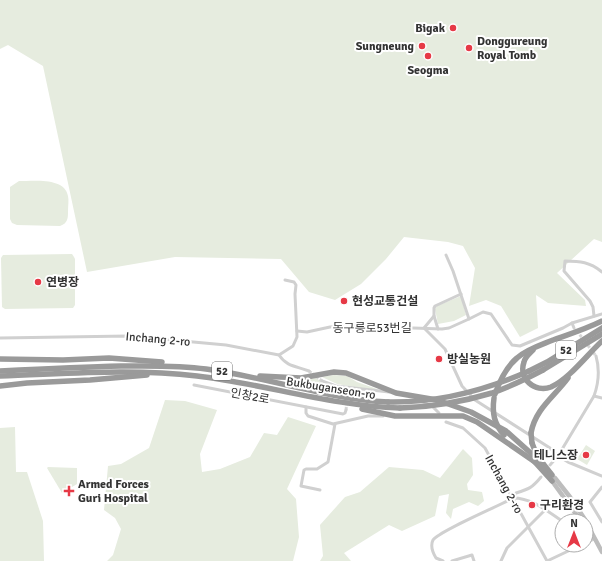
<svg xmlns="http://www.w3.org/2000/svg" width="602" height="561" viewBox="0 0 602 561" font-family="Signika,'Noto Sans KR',sans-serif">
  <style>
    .green { fill: #e6ecdf }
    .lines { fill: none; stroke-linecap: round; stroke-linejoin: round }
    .street-tunnel { stroke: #d6d6d6; stroke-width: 3; stroke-dasharray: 3 1.5; stroke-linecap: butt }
    .street { stroke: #d0d0d0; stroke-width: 3 }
    .secondary { stroke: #bdbdbd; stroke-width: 4.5 }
    .highway { stroke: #9a9a9a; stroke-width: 5.5 }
    .highway-bridge { stroke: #9a9a9a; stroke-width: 5.5 }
    .poi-dot { fill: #e63946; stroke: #fff; stroke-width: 1.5 }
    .labels { text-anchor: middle; stroke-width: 4; stroke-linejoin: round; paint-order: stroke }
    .shield { fill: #fff; stroke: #707070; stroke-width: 1 }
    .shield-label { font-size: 11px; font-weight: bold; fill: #333 }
    .poi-label { font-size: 12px; font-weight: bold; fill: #333; stroke: #fff; text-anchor: start }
    .street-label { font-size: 12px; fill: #333; stroke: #fff }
  </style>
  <rect width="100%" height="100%" fill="#fff"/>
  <!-- green -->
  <g class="green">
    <path d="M0,0H602V242L594,239L557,273L585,300L586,306L548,303L536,295L538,328L520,337L501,306L486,300L469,306L475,268L463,246L448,242L404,237L386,259L361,284L335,300L309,292L281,259L175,257L87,272L43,66L8,45L0,49Z"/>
    <path d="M19,181C33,181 65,177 68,196C69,200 68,206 68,211C68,218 68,223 60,226L17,225L12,223L10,219V187Z"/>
    <path d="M72,254L74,257L75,259V305L73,308L5,309L2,307L1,258L3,255Z"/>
    <path d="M461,296L466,315L454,321L438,324L435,309L437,306Z"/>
    <path d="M334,375L347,376L357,382L377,389V391L337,384L322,377Z"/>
    <path d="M316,378L325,384L347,389V393L304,386L294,382V380Z"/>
    <path d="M165,400L185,401L217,410L200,454L202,472L220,469L250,457L264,433L277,435L288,417L316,426L287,489L296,499L299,537L293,561H107L113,555L121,529L115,518L104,510L108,466L121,464L149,448Z"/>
    <path d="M15,427L16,472H27L43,521L44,561H0V428Z"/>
    <path d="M586,445L595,451L587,465L577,459Z"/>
    <path d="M463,449L472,458L473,475L467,484L468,490L482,492L484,501L478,506L469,502L453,509L451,519L446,513L449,494L439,496L435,516L402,531L389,525L344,553L351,561H320L323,556L320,525L345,497L360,492L389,467L423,470L440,478Z"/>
    <path d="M48,467L77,468V484L62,493L47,468Z"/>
  </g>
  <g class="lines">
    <!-- street-tunnel -->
    <g class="street-tunnel">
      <path d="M577,331L596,356"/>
      <path d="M309,371L322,381"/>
      <path d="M346,410L348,393"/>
    </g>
    <!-- street -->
    <g class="street">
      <path d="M446,255L453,271L469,319L483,312L491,314L512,345L520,346L563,328L572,323L574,328"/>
      <path d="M461,294L435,306L434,308V316L424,328L445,349L462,386L475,400L550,448L558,456L568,462L602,476"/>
      <path d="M434,316L438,329"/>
      <path d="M594,316L593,307L590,301L564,271L565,261C580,261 590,262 602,272"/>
      <path d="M572,323L602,314"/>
      <path d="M297,331L307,332L330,327L356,326L442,329L449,328L469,319"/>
      <path d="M0,338L128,336L226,345L279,355C287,367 296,366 309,371"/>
      <path d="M279,355L293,346L297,337L295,294L296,285L294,282L285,280"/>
      <path d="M322,381L336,386L389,392"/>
      <path d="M194,385L343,414L345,413L346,410"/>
      <path d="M594,396L602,398"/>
      <path d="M423,402L432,406L439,413"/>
      <path d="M306,407V413L308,416L333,424L368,416H383"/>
      <path d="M446,422L463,428L485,448L547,561"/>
      <path d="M550,465L558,456L594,396C599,382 600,370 596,356"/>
      <path d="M602,487L590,502L602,522"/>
      <path d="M320,490L301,486L304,470L306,469H317L328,462L335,424"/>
      <path d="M513,498L516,493C529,489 532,488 541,477"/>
      <path d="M586,538L589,541L594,539"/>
      <path d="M443,561L436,558C433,553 430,546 433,540C439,531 499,506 513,498C532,498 547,511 562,521"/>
      <path d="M452,561L472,555L474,561"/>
      <path d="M501,561L507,548L545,510"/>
      <path d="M547,561L581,545"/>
    </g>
    <!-- secondary -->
    <g class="secondary">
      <path d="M555,478L570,497L586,521"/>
      <path d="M552,481L581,521"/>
      <path d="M586,522L602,552"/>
    </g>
    <!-- highway -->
    <g class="highway">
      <path d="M533,350C529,354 525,357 524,362C518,379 535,393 551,387C569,379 587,355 602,341"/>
      <path d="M0,359L63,360L109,358L162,362"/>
      <path d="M543,370L602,334"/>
      <path d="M0,371C40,369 81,367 121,366C150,366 178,365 206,369C267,377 326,399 388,402"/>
      <path d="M529,371L547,362L602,328"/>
      <path d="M0,376C65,374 131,368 197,376C265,384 331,406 400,408"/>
      <path d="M260,376L301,378L334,372L346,373L396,393L437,400L471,412L506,431L543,464"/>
      <path d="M0,386L27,383L90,380L147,375"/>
      <path d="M495,394C500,380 506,367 517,358C527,349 541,345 553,340C570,334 586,329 602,321"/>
      <path d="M362,409L395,416H463L477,422L535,462"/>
      <path d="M531,433C535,409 555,396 568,378"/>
      <path d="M532,443L537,456L552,475"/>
      <path d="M533,460L552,481"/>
    </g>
    <!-- highway-bridge -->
    <g class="highway-bridge">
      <path d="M494,398C492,413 494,424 504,435"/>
      <path d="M388,402C437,403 484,391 529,371"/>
      <path d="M400,408C430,407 462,402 492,393C509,387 526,379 543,370"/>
      <path d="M531,433L532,443"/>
    </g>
  </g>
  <!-- markers -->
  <g class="poi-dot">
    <circle cx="453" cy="28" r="4"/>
    <circle cx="422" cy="46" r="4"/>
    <circle cx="469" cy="48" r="4"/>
    <circle cx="428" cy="56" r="4"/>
    <circle cx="38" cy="282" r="4"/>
    <circle cx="344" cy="301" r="4"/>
    <circle cx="439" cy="359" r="4"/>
    <circle cx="586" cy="455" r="4"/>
    <path d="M67 485h4v4h4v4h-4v4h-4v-4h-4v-4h4z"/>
    <circle cx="532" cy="505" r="4"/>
  </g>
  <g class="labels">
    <!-- shield labels -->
    <g class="shield">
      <rect x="556" y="341" width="20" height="18" rx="3"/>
      <rect x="212" y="362" width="20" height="18" rx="3"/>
    </g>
    <g class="shield-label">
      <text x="566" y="354">52</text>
      <text x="222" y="375">52</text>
    </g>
    <!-- poi labels -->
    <g class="poi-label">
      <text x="445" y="32" text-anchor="end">Bigak</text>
      <text x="477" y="45">Donggureung<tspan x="477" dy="14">Royal Tomb</tspan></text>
      <text x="414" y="50" text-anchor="end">Sungneung</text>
      <text x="428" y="74" text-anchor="middle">Seogma</text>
      <text x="46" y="286">연병장</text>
      <text x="352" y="305">현성교통건설</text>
      <text x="447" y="363">방실농원</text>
      <text x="578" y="459" text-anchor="end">테니스장</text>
      <text x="78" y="488">Armed Forces<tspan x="78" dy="14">Guri Hospital</tspan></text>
      <text x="540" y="509">구리환경</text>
    </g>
    <!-- street labels -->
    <g class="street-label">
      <text x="372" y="332">동구릉로53번길</text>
      <text transform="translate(158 339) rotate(5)" y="4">Inchang 2-ro</text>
      <text transform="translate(331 388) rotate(9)" y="4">Bukbuganseon-ro</text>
      <text transform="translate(250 396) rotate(11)" y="4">인창2로</text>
      <text transform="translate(504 484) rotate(61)" y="4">Inchang 2-ro</text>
    </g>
  </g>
  <!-- north arrow -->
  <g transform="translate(574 533)"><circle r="19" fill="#ffffff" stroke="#adadad"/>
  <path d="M0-3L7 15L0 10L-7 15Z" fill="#e63946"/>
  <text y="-6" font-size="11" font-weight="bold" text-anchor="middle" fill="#333333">N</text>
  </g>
</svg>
